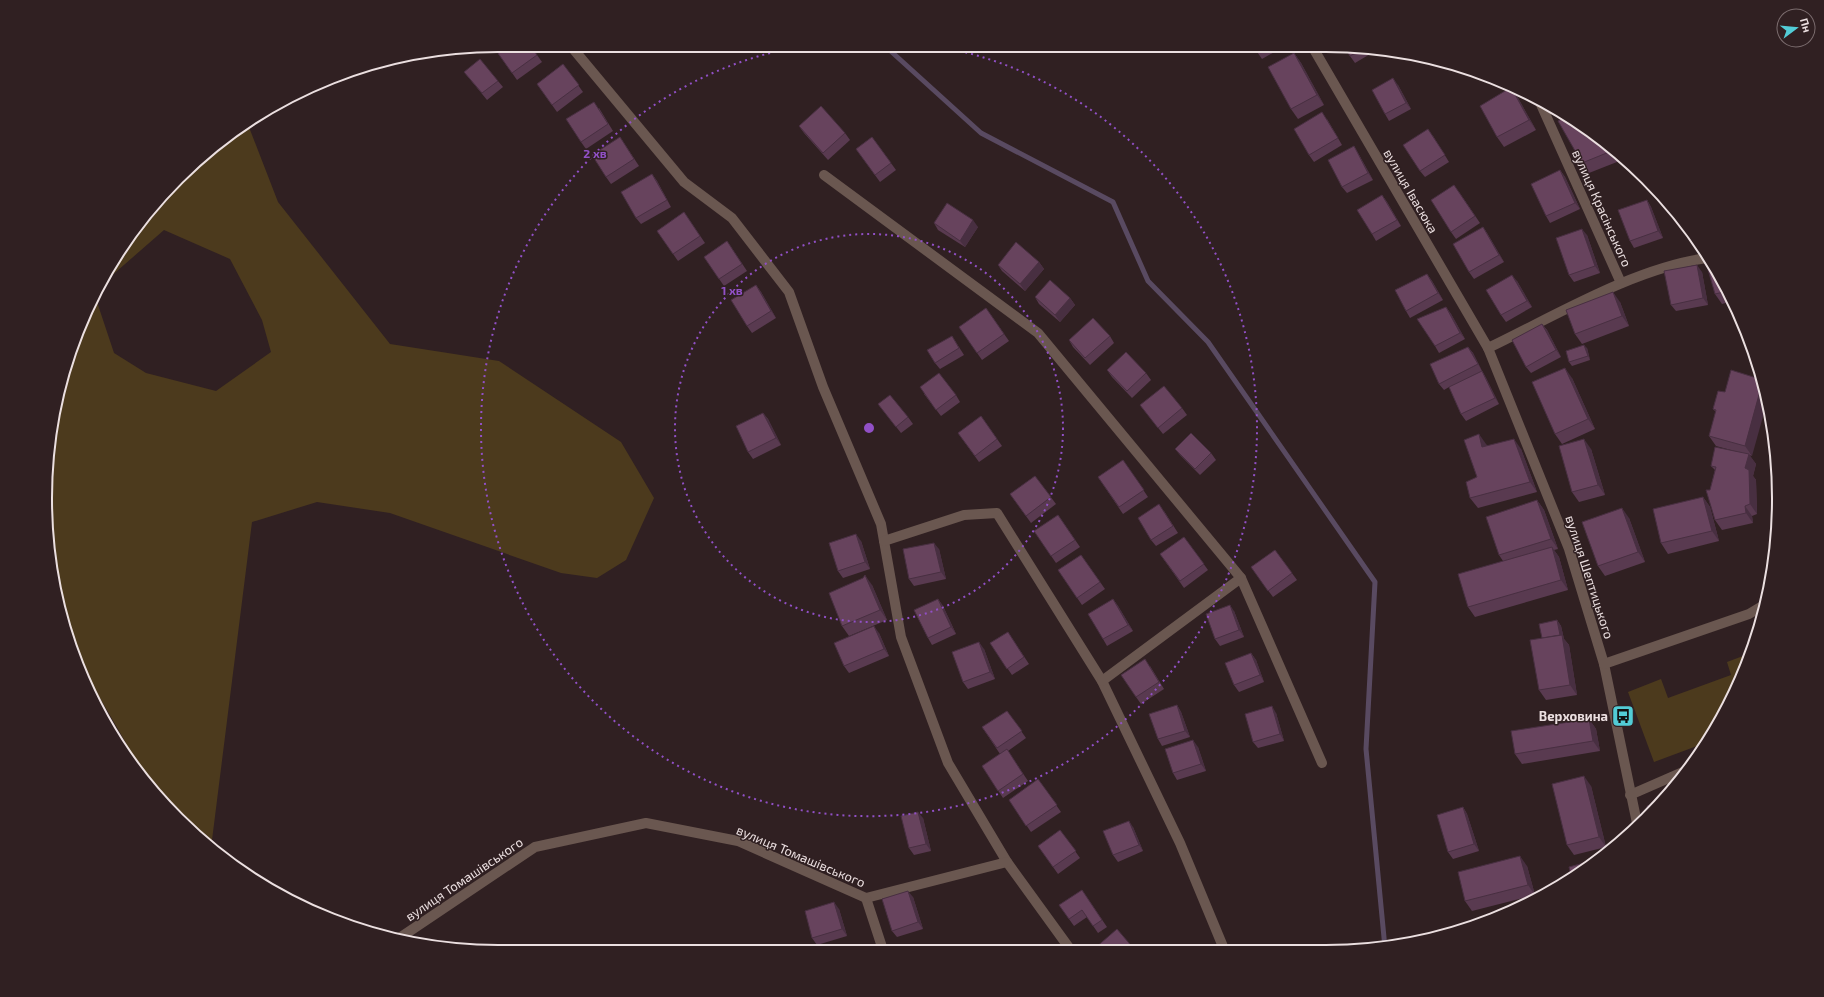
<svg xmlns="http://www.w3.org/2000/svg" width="1824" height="997" viewBox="0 0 1824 997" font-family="'Exo 2',sans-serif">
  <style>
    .green { fill: #4c3a1d }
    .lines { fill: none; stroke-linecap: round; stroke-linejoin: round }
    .stream { stroke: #594a61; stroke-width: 5 }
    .minor { stroke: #6a5750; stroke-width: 10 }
    .wall { fill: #593a50 }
    .shaded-wall { fill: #482f41 }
    .building { fill: #67435d; stroke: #482f41 }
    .ring { fill: none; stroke: #9150c6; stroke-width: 2; stroke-dasharray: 2 4 }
    .labels { text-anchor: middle; stroke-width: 3; stroke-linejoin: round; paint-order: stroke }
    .street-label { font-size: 13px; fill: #ebdfe0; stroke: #302022 }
    .poi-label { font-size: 13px; font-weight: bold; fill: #ebdfe0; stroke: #302022; text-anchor: end }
    .rim { fill: none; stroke: #ebdfe0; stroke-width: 2 }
    .centre { fill: #9150c6; stroke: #302022; stroke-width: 2 }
    .ring-label { font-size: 12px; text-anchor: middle; font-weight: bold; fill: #9150c6; stroke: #302022; stroke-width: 3; stroke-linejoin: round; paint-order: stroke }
  </style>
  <rect width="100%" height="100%" fill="#302022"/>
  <!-- green -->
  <g class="green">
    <path d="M247,122L278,202L390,344L499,361L621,442L654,498L626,560L597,578L561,573L390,513L317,502L252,522L211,848L158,798L122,751L126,743L72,650L60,616L46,528V469L60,381L80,325L95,296L114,353L146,373L216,391L271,352L262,320L230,259L164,230L101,285C108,272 114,259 121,247C152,200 201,153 247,122Z"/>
    <path d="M1751,653L1718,725L1705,743L1654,762L1628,692L1661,679L1668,698L1731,675L1727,662Z"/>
  </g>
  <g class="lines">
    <!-- stream -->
    <path class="stream" d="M884,45L981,133L1113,202L1148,281L1208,342L1375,582L1366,749L1385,948"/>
    <!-- minor -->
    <g class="minor">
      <path d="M570,45L684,182L732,218L789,292L823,387L881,524L901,637L948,763L1007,862L1070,949"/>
      <path d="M1312,46L1488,348L1569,549L1604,664L1637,823"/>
      <path d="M1539,100L1621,283"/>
      <path d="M824,175L1038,333L1241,578L1322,763"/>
      <path d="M1488,348C1555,316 1634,268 1707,258"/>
      <path d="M884,541L964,515L997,513L1102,681L1180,843L1224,949"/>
      <path d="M1604,664L1749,614L1764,605"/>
      <path d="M1102,681L1241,578"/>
      <path d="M1630,795L1685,771"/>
      <path d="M866,898L1007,862"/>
      <path d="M866,898L883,950"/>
      <path d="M398,939L535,847L646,823L738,841L866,898"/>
    </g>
  </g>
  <!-- wall -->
  <g class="wall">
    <path d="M530,45L542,62L517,80L495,49Z"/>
    <path d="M1253,46H1285L1262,59Z"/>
    <path d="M1355,46L1376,49L1377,50L1355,63L1350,56Z"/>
    <path d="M464,48L456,54L453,50Z"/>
    <path d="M1294,53L1301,63L1324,105L1298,119L1291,109Z"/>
    <path d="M563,64L583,92L557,112L537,84Z"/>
    <path d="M464,72L498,81L503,87L487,100L469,78Z"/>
    <path d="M1398,85L1411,109L1389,121L1385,114Z"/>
    <path d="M1512,89L1518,98L1536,130L1504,147L1497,137Z"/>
    <path d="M599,108L613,131L586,149L581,142Z"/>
    <path d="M1567,116L1619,154L1622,160L1589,173L1582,163Z"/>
    <path d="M1327,119L1342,145L1314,162L1309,155Z"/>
    <path d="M799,126L845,133L850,140L828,160L804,133Z"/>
    <path d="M1433,136L1449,162L1425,177L1420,171Z"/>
    <path d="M620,137L639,166L611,184L606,177Z"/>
    <path d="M872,137L896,170L880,182L856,149Z"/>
    <path d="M1354,146L1358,153L1373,180L1347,193L1342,187Z"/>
    <path d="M1560,170L1565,177L1580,209L1550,223L1546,216Z"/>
    <path d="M652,174L657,181L671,207L641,224L636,218Z"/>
    <path d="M1459,192L1480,223L1456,239L1451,232Z"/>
    <path d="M1382,195L1387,202L1401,226L1376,241L1372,234Z"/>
    <path d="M1647,200L1651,207L1663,238L1634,248L1630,241Z"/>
    <path d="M684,212L705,243L678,261L657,231Z"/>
    <path d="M934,223L978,227L965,247L938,230Z"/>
    <path d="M1483,227L1487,233L1504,262L1474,279L1469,272Z"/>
    <path d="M1587,235L1600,273L1574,282L1569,275Z"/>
    <path d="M727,241L747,271L724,286L704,257Z"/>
    <path d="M1039,262L1044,269L1025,291L1002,271L998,265Z"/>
    <path d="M1712,265L1732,298L1733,301L1722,304L1715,294Z"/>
    <path d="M1702,272L1708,305L1676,311L1671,305Z"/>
    <path d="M1427,274L1432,281L1443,300L1410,318L1406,311Z"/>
    <path d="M1517,281L1532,307L1506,322L1501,315Z"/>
    <path d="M756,285L761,292L776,318L752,333L747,326Z"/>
    <path d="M1035,297L1070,298L1075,305L1060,322L1039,304Z"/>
    <path d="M1620,302L1629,326L1582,344L1575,334Z"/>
    <path d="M1446,307L1451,314L1465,339L1439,353L1435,346Z"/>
    <path d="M986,308L1009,341L982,360L959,327Z"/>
    <path d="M1542,324L1547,330L1561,357L1531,373L1526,367Z"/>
    <path d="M952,336L964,355L940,369L935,363Z"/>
    <path d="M1110,336L1114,343L1090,365L1073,347L1069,340Z"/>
    <path d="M1468,347L1473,353L1482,371L1486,378L1499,404L1466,421L1461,414L1449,387L1444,390L1439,384Z"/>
    <path d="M1587,348L1590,360L1572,366L1569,362Z"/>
    <path d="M1107,370L1146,373L1151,380L1132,398L1112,377Z"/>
    <path d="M1572,378L1595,429L1562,444L1555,434Z"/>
    <path d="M1718,391L1752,456L1749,455L1756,464L1753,476L1756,480L1757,514L1752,516L1753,523L1722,530L1715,520L1710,490L1715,470L1711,466L1742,453L1716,446L1709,436L1716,412L1713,409Z"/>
    <path d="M924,394L956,395L960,402L941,416Z"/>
    <path d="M878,404L908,417L913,424L901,433Z"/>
    <path d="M1140,405L1182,408L1187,415L1163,434Z"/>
    <path d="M763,413L768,419L781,445L753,459L748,452Z"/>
    <path d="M981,416L1002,446L979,462L958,433Z"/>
    <path d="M1486,444L1487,446L1521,449L1537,492L1478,508L1470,498Z"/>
    <path d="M1175,449L1211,453L1216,460L1200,475L1180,455Z"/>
    <path d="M1591,449L1605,495L1579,502L1572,492Z"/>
    <path d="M1123,460L1148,497L1123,514L1098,477Z"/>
    <path d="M1035,476L1056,504L1031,523L1010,494Z"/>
    <path d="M1703,497L1710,507L1719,541L1668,554L1661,543Z"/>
    <path d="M1537,500L1544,510L1558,549L1554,550L1559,557L1568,590L1475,617L1468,607L1503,561L1499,555Z"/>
    <path d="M1164,511L1178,533L1156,546L1151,540Z"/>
    <path d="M1058,515L1080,547L1056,563L1034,531Z"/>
    <path d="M1629,518L1645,562L1605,576L1598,566Z"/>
    <path d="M1184,537L1208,570L1184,588L1160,554Z"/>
    <path d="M861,541L870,569L843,578L838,571Z"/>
    <path d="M939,549L946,579L914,586L909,579Z"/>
    <path d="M1275,550L1297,580L1273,597L1251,567Z"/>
    <path d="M1081,555L1105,589L1082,605L1058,570Z"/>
    <path d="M872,585L887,620L849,636L842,626Z"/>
    <path d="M938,599L943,606L956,634L932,645L928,638Z"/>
    <path d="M1113,599L1118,606L1133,631L1107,646L1103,639Z"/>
    <path d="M1234,611L1244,637L1220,646L1215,639Z"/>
    <path d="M1557,620L1561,626L1564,639L1569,645L1577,695L1546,700L1539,690L1542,638Z"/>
    <path d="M1008,632L1029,664L1012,675L990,643Z"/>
    <path d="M879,633L889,656L849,673L844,666Z"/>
    <path d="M984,649L995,679L968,689L963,682Z"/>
    <path d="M1251,653L1256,660L1264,682L1239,692L1234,685Z"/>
    <path d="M1150,666L1164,689L1141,704L1136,697Z"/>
    <path d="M1177,705L1181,712L1190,737L1162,746L1158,739Z"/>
    <path d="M1007,711L1026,738L1008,751L1028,781L1003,798L982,766L1000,754L982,727Z"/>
    <path d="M1276,713L1284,741L1258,748L1253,742Z"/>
    <path d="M1589,719L1596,729L1600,751L1522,764L1515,754Z"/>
    <path d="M1198,747L1206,771L1177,780L1173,773Z"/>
    <path d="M1038,779L1061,812L1031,832L1009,800Z"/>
    <path d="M1591,786L1606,847L1574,855L1567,845Z"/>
    <path d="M1463,807L1467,814L1479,851L1453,859L1448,852Z"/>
    <path d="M923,818L931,851L914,855L909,848Z"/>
    <path d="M1133,827L1143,851L1118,862L1113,855Z"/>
    <path d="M1060,830L1080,858L1058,874L1038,846Z"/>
    <path d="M1527,866L1535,895L1472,911L1465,901Z"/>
    <path d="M1082,890L1107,927L1098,933L1087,917L1074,926L1059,905Z"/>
    <path d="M913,897L923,929L897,937L892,931Z"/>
    <path d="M839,909L847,936L817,945L812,938Z"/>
  </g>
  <!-- shaded-wall -->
  <g class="shaded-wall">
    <path d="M1294,53L1301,63L1324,105L1317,95Z"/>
    <path d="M1393,78L1398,85L1411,109L1406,103Z"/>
    <path d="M1512,89L1518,98L1536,130L1529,120Z"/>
    <path d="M1354,146L1358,153L1373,180L1368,173Z"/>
    <path d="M1615,151L1619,154L1622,160Z"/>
    <path d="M1560,170L1565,177L1580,209L1575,203Z"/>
    <path d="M652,174L657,181L671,207L667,200Z"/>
    <path d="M1382,195L1387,202L1401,226L1397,220Z"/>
    <path d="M1647,200L1651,207L1663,238L1658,231Z"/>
    <path d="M973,220L978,227L965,247L960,241Z"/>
    <path d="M1483,227L1487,233L1504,262L1499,255Z"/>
    <path d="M1582,229L1587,235L1600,273L1595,266Z"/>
    <path d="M1039,262L1044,269L1025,291L1020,284Z"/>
    <path d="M1697,265L1702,272L1708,305L1703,298Z"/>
    <path d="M1427,274L1432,281L1443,300L1438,293Z"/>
    <path d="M1512,275L1517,281L1532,307L1527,301Z"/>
    <path d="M756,285L761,292L776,318L771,311Z"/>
    <path d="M1613,292L1620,302L1629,326L1622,316Z"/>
    <path d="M1070,298L1075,305L1060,322L1055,315Z"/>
    <path d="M1446,307L1451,314L1465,339L1460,333Z"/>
    <path d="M1542,324L1547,330L1561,357L1556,350Z"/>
    <path d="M1584,345L1587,348L1590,360L1588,356Z"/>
    <path d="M1468,347L1473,353L1482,371L1478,364Z"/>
    <path d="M1565,368L1572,378L1595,429L1588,419Z"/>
    <path d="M1482,371L1486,378L1499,404L1495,398Z"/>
    <path d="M1763,380L1767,402L1752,456L1745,446Z"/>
    <path d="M763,413L768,419L781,445L776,438Z"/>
    <path d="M1479,434L1486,444L1489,457L1482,447Z"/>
    <path d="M1514,439L1521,449L1537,492L1530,482Z"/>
    <path d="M1584,439L1591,449L1605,495L1598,485Z"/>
    <path d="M1749,454L1756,464L1753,476L1756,480L1757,514L1750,504L1745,468Z"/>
    <path d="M1703,497L1710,507L1719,541L1712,531Z"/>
    <path d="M1537,500L1544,510L1558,549L1551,539Z"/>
    <path d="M1745,506L1752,516L1753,523L1746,513Z"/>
    <path d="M1622,508L1629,518L1645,562L1638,552Z"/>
    <path d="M856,534L861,541L870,569L865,562Z"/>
    <path d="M934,543L939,549L946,579L941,572Z"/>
    <path d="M1552,547L1559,557L1568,590L1561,580Z"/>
    <path d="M865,575L872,585L887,620L880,610Z"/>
    <path d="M938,599L943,606L956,634L951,627Z"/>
    <path d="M1113,599L1118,606L1133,631L1128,625Z"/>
    <path d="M1230,605L1234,611L1244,637L1239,630Z"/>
    <path d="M1557,620L1561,626L1564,639L1569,645L1577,695L1570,685L1561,638Z"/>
    <path d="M874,626L879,633L889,656L884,649Z"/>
    <path d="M979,642L984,649L995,679L990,672Z"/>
    <path d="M1251,653L1256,660L1264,682L1260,675Z"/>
    <path d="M1177,705L1181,712L1190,737L1185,731Z"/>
    <path d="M1272,706L1276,713L1284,741L1280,734Z"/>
    <path d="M1589,719L1596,729L1600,751L1593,741Z"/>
    <path d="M1193,740L1198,747L1206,771L1201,764Z"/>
    <path d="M1584,776L1591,786L1606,847L1599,837Z"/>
    <path d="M1463,807L1467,814L1479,851L1474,844Z"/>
    <path d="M918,812L923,818L931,851L926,844Z"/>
    <path d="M1129,821L1133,827L1143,851L1139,845Z"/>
    <path d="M1520,856L1527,866L1535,895L1528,885Z"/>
    <path d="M908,891L913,897L923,929L918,922Z"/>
    <path d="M834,902L839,909L847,936L842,929Z"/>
  </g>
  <!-- building -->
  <g class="building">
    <path d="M501,45H530L537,55L512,73L495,49Z"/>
    <path d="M1253,46H1260L1255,49Z"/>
    <path d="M1344,46H1355L1365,48L1350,56Z"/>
    <path d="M1294,53L1317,95L1291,109L1268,67Z"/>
    <path d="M480,59L498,81L482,93L464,72Z"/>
    <path d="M563,64L579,85L552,105L537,84Z"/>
    <path d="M1393,78L1406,103L1385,114L1372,90Z"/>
    <path d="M1510,88L1512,89L1529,120L1497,137L1480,106Z"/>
    <path d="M594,102L608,124L581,142L566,119Z"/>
    <path d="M821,106L845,133L823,153L799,126Z"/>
    <path d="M1322,112L1338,138L1309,155L1294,129Z"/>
    <path d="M1567,116L1614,150L1582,163L1558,121Z"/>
    <path d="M1428,129L1445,155L1420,171L1403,145Z"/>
    <path d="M620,137L634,159L606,177L592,155Z"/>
    <path d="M872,137L891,163L875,175L856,149Z"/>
    <path d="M1354,146L1368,173L1342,187L1328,160Z"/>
    <path d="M1560,170L1575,203L1546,216L1531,184Z"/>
    <path d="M652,174L667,200L636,218L621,192Z"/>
    <path d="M1454,185L1475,216L1451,232L1431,200Z"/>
    <path d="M1382,195L1397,220L1372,234L1357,210Z"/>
    <path d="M1647,200L1658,231L1630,241L1618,210Z"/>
    <path d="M947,203L973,220L960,241L934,223Z"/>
    <path d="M684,212L700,236L673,254L657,231Z"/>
    <path d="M1483,227L1499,255L1469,272L1453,244Z"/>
    <path d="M1582,229L1595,266L1569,275L1556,238Z"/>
    <path d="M727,241L742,264L719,279L704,257Z"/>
    <path d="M1016,242L1039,262L1020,284L998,265Z"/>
    <path d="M1697,265L1703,298L1671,305L1664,271Z"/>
    <path d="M1712,265L1728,291L1715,294L1707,266Z"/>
    <path d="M1427,274L1438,293L1406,311L1395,290Z"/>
    <path d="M1512,275L1527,301L1501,315L1486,290Z"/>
    <path d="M1050,280L1070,298L1055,315L1035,297Z"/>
    <path d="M756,285L771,311L747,326L731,300Z"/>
    <path d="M1613,292L1622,316L1575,334L1566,310Z"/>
    <path d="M1446,307L1460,333L1435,346L1417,319Z"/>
    <path d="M986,308L1004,334L977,353L959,327Z"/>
    <path d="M1093,318L1110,336L1085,358L1069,340Z"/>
    <path d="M1542,324L1556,350L1526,367L1512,340Z"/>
    <path d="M952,336L959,348L935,363L927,350Z"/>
    <path d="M1584,345L1588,356L1569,362L1566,351Z"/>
    <path d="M1468,347L1478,364L1439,384L1430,364Z"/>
    <path d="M1126,352L1146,373L1127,391L1107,370Z"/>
    <path d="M1565,368L1588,419L1555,434L1532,382Z"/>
    <path d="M1731,370L1763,380L1745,446L1709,436L1716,410L1713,409L1718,391L1725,392Z"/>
    <path d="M1482,371L1495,398L1461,414L1449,387Z"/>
    <path d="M939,373L956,395L936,410L920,387Z"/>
    <path d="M1164,386L1182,408L1158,428L1140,405Z"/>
    <path d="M890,395L908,417L896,427L878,404Z"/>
    <path d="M763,413L776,438L748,452L736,426Z"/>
    <path d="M981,416L997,439L975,456L958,433Z"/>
    <path d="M1191,433L1211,453L1195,469L1175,449Z"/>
    <path d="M1479,434L1482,447L1514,439L1530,482L1470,498L1466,482L1477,477L1464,440Z"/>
    <path d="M1584,439L1598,485L1572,492L1559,446Z"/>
    <path d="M1715,447L1749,454L1745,468L1749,470L1750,504L1745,506L1746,513L1715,520L1706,490H1710L1716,467L1711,466Z"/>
    <path d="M1123,460L1144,490L1119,507L1098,477Z"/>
    <path d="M1035,476L1051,497L1026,516L1010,494Z"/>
    <path d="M1703,497L1712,531L1661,543L1653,509Z"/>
    <path d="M1537,500L1551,539L1499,555L1486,517Z"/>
    <path d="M1159,504L1173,526L1151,540L1138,518Z"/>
    <path d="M1622,508L1638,552L1598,566L1582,522Z"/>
    <path d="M1058,515L1075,540L1051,556L1034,531Z"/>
    <path d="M856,534L865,562L838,571L829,543Z"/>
    <path d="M1184,537L1204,564L1180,581L1160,554Z"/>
    <path d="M934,543L941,572L909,579L903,549Z"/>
    <path d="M1552,547L1561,580L1468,607L1458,574Z"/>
    <path d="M1275,550L1292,573L1268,591L1251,567Z"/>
    <path d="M1081,555L1100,582L1077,598L1058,570Z"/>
    <path d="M865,575L880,610L842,626L829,593L863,578Z"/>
    <path d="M938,599L951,627L928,638L914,610Z"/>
    <path d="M1113,599L1128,625L1103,639L1088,614Z"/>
    <path d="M1230,605L1239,630L1215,639L1206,614Z"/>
    <path d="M1557,620L1560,635L1542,638L1539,624Z"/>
    <path d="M874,626L884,649L844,666L834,643Z"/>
    <path d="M1008,632L1024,657L1007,669L990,643Z"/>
    <path d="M1562,635L1570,685L1539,690L1530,640Z"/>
    <path d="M979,642L990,672L963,682L952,652Z"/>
    <path d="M1251,653L1260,675L1234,685L1225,663Z"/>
    <path d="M1145,659L1159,682L1136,697L1121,675Z"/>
    <path d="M1177,705L1185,731L1158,739L1149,714Z"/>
    <path d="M1272,706L1280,734L1253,742L1245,714Z"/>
    <path d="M1007,711L1022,731L997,748L982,727Z"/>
    <path d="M1589,719L1593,741L1515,754L1511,731Z"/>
    <path d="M1193,740L1201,764L1173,773L1165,749Z"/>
    <path d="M1007,749L1023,774L998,791L982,766Z"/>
    <path d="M1584,776L1599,837L1567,845L1552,784Z"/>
    <path d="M1038,779L1057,805L1026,826L1009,800Z"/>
    <path d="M1662,802L1649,813L1647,806Z"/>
    <path d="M1463,807L1474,844L1448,852L1437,815Z"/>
    <path d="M918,812L926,844L909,848L901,816Z"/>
    <path d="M1129,821L1139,845L1113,855L1103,831Z"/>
    <path d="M1060,830L1076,851L1053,867L1038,846Z"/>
    <path d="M1520,856L1528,885L1465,901L1458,872Z"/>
    <path d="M1595,860L1578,875L1572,879L1569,867Z"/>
    <path d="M1082,890L1102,920L1093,926L1082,910L1069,919L1059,905Z"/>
    <path d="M908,891L918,922L892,931L882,899Z"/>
    <path d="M834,902L842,929L812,938L805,911Z"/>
    <path d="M1117,929L1134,949H1094Z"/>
  </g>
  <!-- distance rings -->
  <g class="ring">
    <circle cx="869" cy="428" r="194"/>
    <path d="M936 46A388 388 0 1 1 802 46"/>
  </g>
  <!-- icons -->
  <defs>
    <g id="bus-square" transform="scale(1.15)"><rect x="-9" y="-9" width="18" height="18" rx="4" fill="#52ccd6" stroke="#302022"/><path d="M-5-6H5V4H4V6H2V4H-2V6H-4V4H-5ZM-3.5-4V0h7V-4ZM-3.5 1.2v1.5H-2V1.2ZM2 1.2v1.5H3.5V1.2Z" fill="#111"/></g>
  </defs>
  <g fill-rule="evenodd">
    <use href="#bus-square" x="1623" y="716"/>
  </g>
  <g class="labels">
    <!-- street labels -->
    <g class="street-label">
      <text transform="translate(1411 191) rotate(60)" y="5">вулиця Івасюка</text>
      <text transform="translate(1602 208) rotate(66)" y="5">вулиця Красінського</text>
      <text transform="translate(1590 577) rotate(72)" y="5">вулиця Шептицького</text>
      <text transform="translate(801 856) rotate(23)" y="5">вулиця Томашівського</text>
      <text transform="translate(464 879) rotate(-34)" y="5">вулиця Томашівського</text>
    </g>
    <!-- poi labels -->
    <g class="poi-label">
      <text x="1608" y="721">Верховина</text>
    </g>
  </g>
  <!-- crop -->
  <path d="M0 0H1824V997H0ZM498 52H1326A446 446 0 0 1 1772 498V499A446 446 0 0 1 1326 945H498A446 446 0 0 1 52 499V498A446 446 0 0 1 498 52Z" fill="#302022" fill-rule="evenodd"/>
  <path class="rim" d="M498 52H1326A446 446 0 0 1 1772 498V499A446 446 0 0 1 1326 945H498A446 446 0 0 1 52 499V498A446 446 0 0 1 498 52Z"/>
  <circle cx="869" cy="428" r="6" class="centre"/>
  <g class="ring-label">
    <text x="595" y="158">2 хв</text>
    <text x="732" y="295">1 хв</text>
  </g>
  <!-- north arrow -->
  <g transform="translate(1796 28) rotate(74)"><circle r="19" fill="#302022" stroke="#7b6c6e"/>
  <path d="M0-3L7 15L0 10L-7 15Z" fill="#52ccd6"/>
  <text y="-6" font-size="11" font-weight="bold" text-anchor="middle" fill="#ebdfe0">Пн</text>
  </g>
</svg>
